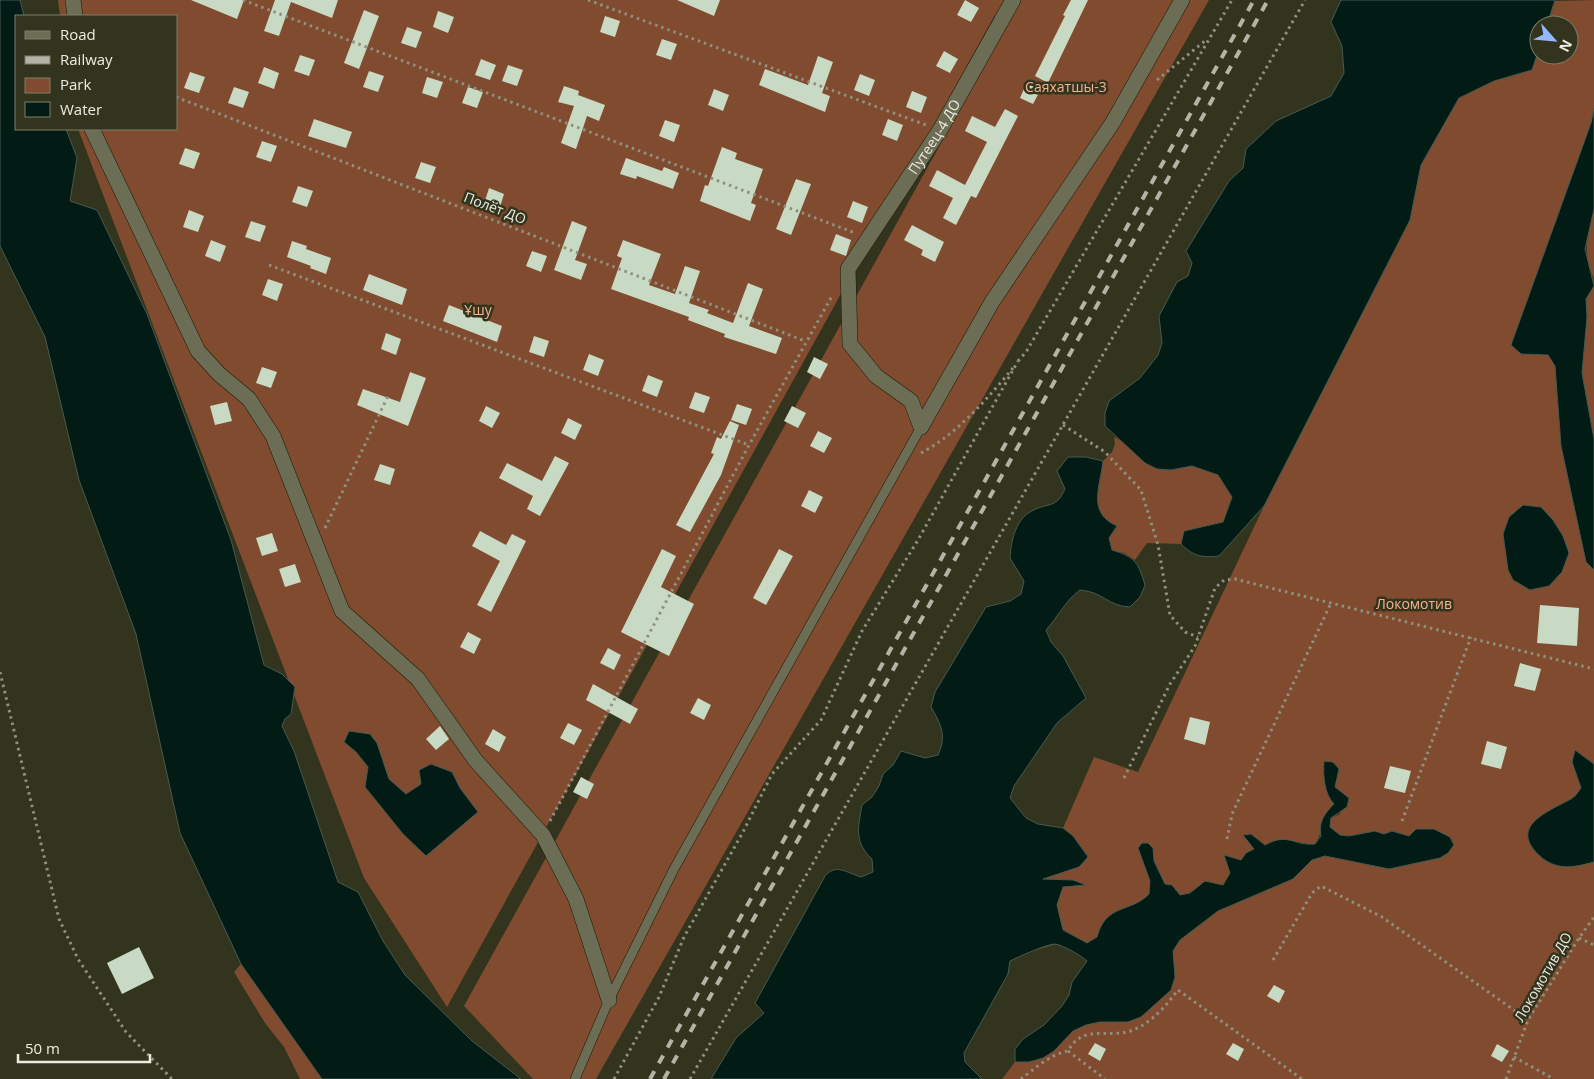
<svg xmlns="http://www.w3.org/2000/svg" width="1594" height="1079" viewBox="0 0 1594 1079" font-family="'Open Sans',sans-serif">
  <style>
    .green { fill: #804b2e; fill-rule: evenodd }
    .water { fill: #021b14; stroke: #485a51 }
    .building { fill: #c8dac4 }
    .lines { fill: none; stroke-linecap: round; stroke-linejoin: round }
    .service-casing { stroke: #1b1b06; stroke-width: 10 }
    .minor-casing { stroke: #1b1b06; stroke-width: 16 }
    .path { stroke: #8f907e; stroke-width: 3; stroke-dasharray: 2.5 4; stroke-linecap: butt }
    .service { stroke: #6c6d55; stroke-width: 9 }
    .minor { stroke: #6c6d55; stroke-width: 15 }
    .rail { stroke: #b3b4a5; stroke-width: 4; stroke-dasharray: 9 9; stroke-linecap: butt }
    .labels { text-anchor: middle; stroke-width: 5; stroke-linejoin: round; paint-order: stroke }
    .park-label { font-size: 14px; fill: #f8b28d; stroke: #33341e }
    .street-label { font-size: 14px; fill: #ecede0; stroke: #33341e }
  </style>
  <rect width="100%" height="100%" fill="#33341e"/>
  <!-- green -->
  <g class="green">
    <path d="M58,0H1209L596,1079H533L464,1006L1009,20L995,15L447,1007L364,878L78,129H176V16H60Z"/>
    <path d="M1594,0V108L1591,123L1511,345L1521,354L1548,355L1555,366L1561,446L1586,561L1594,570V1079H1002L1015,1062V1049L1023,1039L1044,1025L1062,1006L1069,995L1072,982L1087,961L1077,952L1056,944L1022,954L804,988L1088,856L1073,836L1063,828L1094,757L1138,772L1264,506L1409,220L1421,165L1459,98L1494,81L1532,70L1539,49V55H1569V25H1547L1555,1ZM1333,762L1339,769L1335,787L1342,793L1340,814L1331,818L1329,827L1340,835L1349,836L1375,831L1384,834L1392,831L1409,836L1416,829L1425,830L1448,853L1440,858L1402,866L1325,856L1312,860L1293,879L1218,911L1180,940L1173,951L1175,977L1171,990L1141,1017L1184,895L1195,890L1205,881L1223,885L1230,873L1224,856L1241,860L1254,849L1243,835L1251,834L1265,845C1282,835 1298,845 1315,844C1324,831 1323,814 1335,804L1326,789L1323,771Z"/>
    <path d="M1594,209V279C1582,255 1587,234 1594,209Z"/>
    <path d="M1594,286V439L1582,373L1587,317L1586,299Z"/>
    <path d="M1114,437L1126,443L1135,453L1171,470L1192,466L1218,475L1232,497L1223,522L1184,531L1181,544L1147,543L1135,560L1124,553L1112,551L1105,521L1098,511L1097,499L1103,461L1112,452L1115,444Z"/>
    <path d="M241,964L322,1079H300L284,1047L265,1023L234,972Z"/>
  </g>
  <!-- water -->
  <g class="water">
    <path d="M0,0H20L24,16H16V129H66L77,158L70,201L97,210L147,314L231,540L264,665L282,674L295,687L291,714L285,719L282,726L294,751L338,882L358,892L383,941L405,975L472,1041L521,1079H322L241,964L180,833L136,634L79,480L45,337L0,246Z"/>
    <path d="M1341,0H1555L1547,25H1539V49L1532,70L1494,81L1459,98L1421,165L1410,220L1264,506L1219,556C1202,558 1193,556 1181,544L1184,531L1223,522L1232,497L1218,475L1192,466L1171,470L1157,469L1145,463L1105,426V413L1109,401L1140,378L1158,355L1162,343L1159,316L1177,282L1188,276L1192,263L1186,251L1229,181L1243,168L1246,149L1276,121L1331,96L1344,73L1342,46L1331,22Z"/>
    <path d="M1594,108V209L1585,249L1594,286L1586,299L1587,317L1582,373L1594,439V570L1586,562L1561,446L1555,366L1548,355L1521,354L1511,345L1591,123Z"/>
    <path d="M1068,457H1086L1103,461C1100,487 1087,513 1117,526L1109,538L1112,550C1135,557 1138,562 1145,585L1140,597L1130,607C1107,606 1104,592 1080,590C1065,601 1058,617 1046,630L1051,642L1063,656L1086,698L1057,723L1014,786L1010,798L1026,818L1038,824L1063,828L1073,836L1088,857L1079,867L1043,879L1073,880L1086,885L1063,887L1057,905L1063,930L1087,943L1097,937C1106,903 1131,913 1149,894L1150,881L1138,848L1142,843H1148L1153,848L1154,861L1165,884L1172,885L1180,895L1190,893L1205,881L1223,885L1230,873L1224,855L1241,860L1246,853L1254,849L1243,835L1251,834L1265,845C1288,832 1294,846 1315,844L1321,836C1318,822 1325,813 1334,804C1324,794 1323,775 1324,761L1333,762L1339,769L1335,787L1349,798L1347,807L1331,818L1330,827L1340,835L1349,836L1375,831L1384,834L1392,831L1409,836L1416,829H1434L1450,837L1454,845L1448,853L1440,858L1389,869L1325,856L1312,860L1293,879L1218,911L1180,940L1173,951L1175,977L1171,990L1141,1017L1128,1022H1100L1086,1025L1073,1031L1054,1051L1043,1058L1029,1062H1015V1049L1023,1039L1044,1025L1062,1006L1069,995L1072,982L1087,961C1082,956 1063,945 1055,944C1047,944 1018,957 1010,961L1008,974L964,1053L965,1062L982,1079H711L736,1038L764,1013L755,1003L825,876C836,863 847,873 861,877L873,872L872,859C854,842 858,828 862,805L872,797L879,786L883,774L893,765L901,751L925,758L938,755C947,736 941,724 931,707L935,692L986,607L1010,601L1021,594L1024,581L1010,558C1011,542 1015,521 1030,512C1046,502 1056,510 1065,489L1057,471Z"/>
    <path d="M1523,505L1541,507L1553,520L1563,536L1569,553L1562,572L1549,586L1530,590L1513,580L1508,570L1503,534L1509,517Z"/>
    <path d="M349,731L370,734L377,743L389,779L406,794L421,784L419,770L431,764L452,772L460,788L478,812L426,856L403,834L365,787L368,767L356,752L344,742Z"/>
    <path d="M1575,750L1594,764V862C1575,867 1559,871 1542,858C1506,827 1547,812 1571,799C1575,797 1578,792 1581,788L1572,762Z"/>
  </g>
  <!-- building -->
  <g class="building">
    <path d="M191,0H244L237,19Z"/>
    <path d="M275,0H338L332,18L291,2L279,36L264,31Z"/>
    <path d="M677,0H720L714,16Z"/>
    <path d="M965,0L979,8L971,22L957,15Z"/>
    <path d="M1071,0H1088L1048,83L1035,76L1065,16L1063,15Z"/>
    <path d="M364,10L379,16L359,69L344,63Z"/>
    <path d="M438,11L454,17L448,33L433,27Z"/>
    <path d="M605,16L620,21L615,37L600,32Z"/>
    <path d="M407,27L422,32L416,48L401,43Z"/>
    <path d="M662,39L677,44L671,60L656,55Z"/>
    <path d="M944,51L958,59L950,73L936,66Z"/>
    <path d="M300,55L315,60L309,76L294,71Z"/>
    <path d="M818,56L833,62L822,93L830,96L825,112L759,85L765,69L808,85Z"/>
    <path d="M481,59L496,65L490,80L475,75Z"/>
    <path d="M508,65L523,70L517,86L502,81Z"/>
    <path d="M264,67L279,73L274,89L258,83Z"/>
    <path d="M369,71L384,76L378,92L363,87Z"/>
    <path d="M190,72L205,77L199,93L184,88Z"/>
    <path d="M860,74L875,80L869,96L854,90Z"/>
    <path d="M427,77L443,82L437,98L422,93Z"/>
    <path d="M1027,82L1041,89L1033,104L1020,98Z"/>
    <path d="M564,86L579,91L578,95L605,105L599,121L587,116L576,149L561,143L574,106L558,102Z"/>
    <path d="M234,87L249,92L243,108L228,103Z"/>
    <path d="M468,87L483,92L477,108L462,103Z"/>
    <path d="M714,89L729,95L723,111L708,105Z"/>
    <path d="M912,91L927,97L921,113L906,107Z"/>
    <path d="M1005,109L1018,116L976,198L971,196L956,225L943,218L953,198L929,186L937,170L965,185L987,142L965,131L972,116L995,127Z"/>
    <path d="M314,119L352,132L346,148L308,136Z"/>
    <path d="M888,119L903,125L897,141L882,135Z"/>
    <path d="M665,120L680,125L674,142L659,136Z"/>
    <path d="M262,141L277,146L271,162L256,157Z"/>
    <path d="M722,147L737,153L735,159L763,169L751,203L756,205L750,221L700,201L705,185L708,186Z"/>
    <path d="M185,148L200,153L194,169L179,164Z"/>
    <path d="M626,158L662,171L664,167L679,173L673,189L637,176L636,179L620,174Z"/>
    <path d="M421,162L436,167L430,183L415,178Z"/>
    <path d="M796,179L811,184L791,235L776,229Z"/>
    <path d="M298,186L313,191L307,207L292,202Z"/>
    <path d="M489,188L504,194L499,210L484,204Z"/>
    <path d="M853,201L868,207L862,223L847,217Z"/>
    <path d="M189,210L204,216L198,232L183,227Z"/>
    <path d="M251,221L266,226L260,242L245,237Z"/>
    <path d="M572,221L587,227L575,260L587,264L581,280L554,270Z"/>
    <path d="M912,225L944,242L935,262L921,255L923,250L904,240Z"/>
    <path d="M836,234L851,240L846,256L830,250Z"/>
    <path d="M211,240L226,246L220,262L205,256Z"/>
    <path d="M623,240L661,254L649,285L675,294L685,266L700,271L689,303L709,310L707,313L733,323L748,283L763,289L749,326L782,338L776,354L724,337L725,334L688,320L689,317L611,289L622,258L617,256Z"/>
    <path d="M292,241L307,246L306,249L331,258L326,274L310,268L311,266L287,257Z"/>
    <path d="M532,251L547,256L541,272L526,266Z"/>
    <path d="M369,274L407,289L402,305L363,290Z"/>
    <path d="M268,279L283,284L277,301L262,295Z"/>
    <path d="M449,305L502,326L497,342L443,321Z"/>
    <path d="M386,333L401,339L396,355L381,349Z"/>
    <path d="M534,336L549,341L544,357L529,352Z"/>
    <path d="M589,354L604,360L598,376L583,370Z"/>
    <path d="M814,357L828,364L820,379L807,372Z"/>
    <path d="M262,367L277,372L271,388L256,383Z"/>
    <path d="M410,372L426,378L408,426L357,405L363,389L400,402Z"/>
    <path d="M648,375L663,381L657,397L642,391Z"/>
    <path d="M695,392L710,397L704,413L689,408Z"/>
    <path d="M227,402L232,421L215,425L210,406Z"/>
    <path d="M737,404L752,409L746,425L731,420Z"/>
    <path d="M486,406L500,413L492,428L479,421Z"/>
    <path d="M792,406L806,413L798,428L784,421Z"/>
    <path d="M568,418L582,425L575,440L561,433Z"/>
    <path d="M730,421L739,425L721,475L690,532L676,525L714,454L711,453L717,437L721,439Z"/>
    <path d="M818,431L832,438L824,453L810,446Z"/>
    <path d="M555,456L569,463L540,516L527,509L533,496L499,478L507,463L542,481Z"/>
    <path d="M380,464L395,469L390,485L374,480Z"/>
    <path d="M809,490L823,497L815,513L801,506Z"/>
    <path d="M480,531L506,545L512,534L526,541L491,612L477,605L500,561L472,546Z"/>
    <path d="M272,533L278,551L262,556L256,538Z"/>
    <path d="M662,549L676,556L661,587L694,604L669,656L621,632Z"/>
    <path d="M779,549L793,556L766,605L753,598Z"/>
    <path d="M295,564L301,582L285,587L279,569Z"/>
    <path d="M1540,605L1579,608L1577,646L1537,643Z"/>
    <path d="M468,632L481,639L474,654L460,647Z"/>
    <path d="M608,648L621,655L614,670L600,663Z"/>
    <path d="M1520,663L1541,669L1535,691L1514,686Z"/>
    <path d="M593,684L638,709L630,724L586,700Z"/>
    <path d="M698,698L711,705L704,720L690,713Z"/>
    <path d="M1190,717L1210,722L1205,745L1184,739Z"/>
    <path d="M568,723L582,730L574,745L560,738Z"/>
    <path d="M440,726L449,739L436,750L426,739Z"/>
    <path d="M493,729L506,737L499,752L485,744Z"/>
    <path d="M1487,741L1507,747L1501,769L1481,764Z"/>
    <path d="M1390,766L1411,771L1405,793L1384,788Z"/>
    <path d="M581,777L594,784L587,799L573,792Z"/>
    <path d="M139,947L154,978L122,994L107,963Z"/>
    <path d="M1274,985L1285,991L1279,1003L1267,996Z"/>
    <path d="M1095,1043L1106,1049L1100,1061L1088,1054Z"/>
    <path d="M1233,1043L1244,1049L1238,1061L1226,1054Z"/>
    <path d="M1497,1044L1509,1051L1502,1062L1491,1056Z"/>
  </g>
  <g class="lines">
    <!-- service casing -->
    <g class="service-casing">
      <path id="service" d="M575,1079L609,1000L674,869L921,427"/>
    </g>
    <!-- minor casing -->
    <g class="minor-casing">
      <g id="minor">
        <path d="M73,0L75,16"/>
        <path d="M92,129L198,351L219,374L249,399L273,436L342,611L418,679L476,761L543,835L576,899L609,1000"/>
        <path id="s1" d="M921,427L911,401L876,376L850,344L848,269L940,130L1013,0"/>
        <path d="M921,427L992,302L1113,122L1182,0"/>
      </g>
    </g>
    <!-- path -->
    <g class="path">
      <path d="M243,0L855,233"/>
      <path d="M588,0L926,125"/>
      <path d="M1157,80L1206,40"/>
      <path d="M176,97L805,341"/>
      <path d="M269,265L749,445"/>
      <path d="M1018,361L1026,352L1232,0"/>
      <path d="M1063,425L1105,452L1141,490L1158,545L1170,615L1185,632L1198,637"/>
      <path d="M921,453C957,434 987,399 1013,368"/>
      <path d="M325,528L388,396"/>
      <path d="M0,672L59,919L78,959L126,1032L172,1079"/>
      <path d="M1124,778L1170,684L1195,646L1215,588L1224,580L1235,579L1594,669"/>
      <path d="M550,821L749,445L832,296"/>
      <path d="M1402,821L1471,637"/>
      <path d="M1227,839L1232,814L1331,603"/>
      <path d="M1579,938L1594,945"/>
      <path d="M1273,960L1312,893L1321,886L1382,917L1528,1020"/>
      <path d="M1068,1051L1105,1079"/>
      <path d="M1514,1057L1554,1079"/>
      <path d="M614,1079L659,997L684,937L743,832L772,774L821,720L862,631L918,540L1018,361"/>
      <path d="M690,1079L1305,0"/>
      <path d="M1021,1079C1034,1069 1051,1054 1068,1051C1082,1025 1105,1037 1127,1032C1149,1026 1165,1007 1178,990L1302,1079"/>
      <path d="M1506,1079L1528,1020L1579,938L1594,917"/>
    </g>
    <!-- service -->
    <use href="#service" class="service"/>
    <!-- minor -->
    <use href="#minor" class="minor"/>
    <!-- rail -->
    <g class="rail">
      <path d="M650,1079L1254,0"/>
      <path d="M664,1079L1268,0"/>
    </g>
  </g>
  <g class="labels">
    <!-- park labels -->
    <g class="park-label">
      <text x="1066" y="92">Саяхатшы-3</text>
      <text x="478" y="315">Ұшу</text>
      <text x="1414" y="609">Локомотив</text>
    </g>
    <!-- street labels -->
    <g class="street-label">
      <text dy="5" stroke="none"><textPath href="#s1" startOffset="345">Путеец-4 ДО</textPath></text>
      <text transform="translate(495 208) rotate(21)" y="5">Полёт ДО</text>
      <text transform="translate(1543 977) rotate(-60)" y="5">Локомотив ДО</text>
    </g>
  </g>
  <!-- legend -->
  <rect x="15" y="15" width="162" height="115" fill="#33341e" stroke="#7d7e6c"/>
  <rect x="25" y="31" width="25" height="8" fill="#6c6d55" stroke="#7d7e6c"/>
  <text x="60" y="40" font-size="15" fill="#ecede0">Road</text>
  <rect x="25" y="56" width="25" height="8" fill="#b3b4a5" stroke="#7d7e6c"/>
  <text x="60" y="65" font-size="15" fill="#ecede0">Railway</text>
  <rect x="25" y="78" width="25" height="15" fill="#804b2e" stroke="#7d7e6c"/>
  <text x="60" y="90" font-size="15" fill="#ecede0">Park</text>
  <rect x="25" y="102" width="25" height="15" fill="#021b14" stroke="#7d7e6c"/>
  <text x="60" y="115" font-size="15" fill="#ecede0">Water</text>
  <!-- north arrow -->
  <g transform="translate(1554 40) rotate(117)"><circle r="24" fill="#33341e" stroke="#7d7e6c"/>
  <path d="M0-4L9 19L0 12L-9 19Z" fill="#94b7fd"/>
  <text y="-8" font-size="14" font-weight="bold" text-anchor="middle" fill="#ecede0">N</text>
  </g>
  <!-- scale -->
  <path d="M18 1054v8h132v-8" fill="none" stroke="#ecede0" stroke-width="2.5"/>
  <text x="25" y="1054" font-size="15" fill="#ecede0" stroke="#33341e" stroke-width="4" paint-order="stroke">50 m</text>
</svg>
